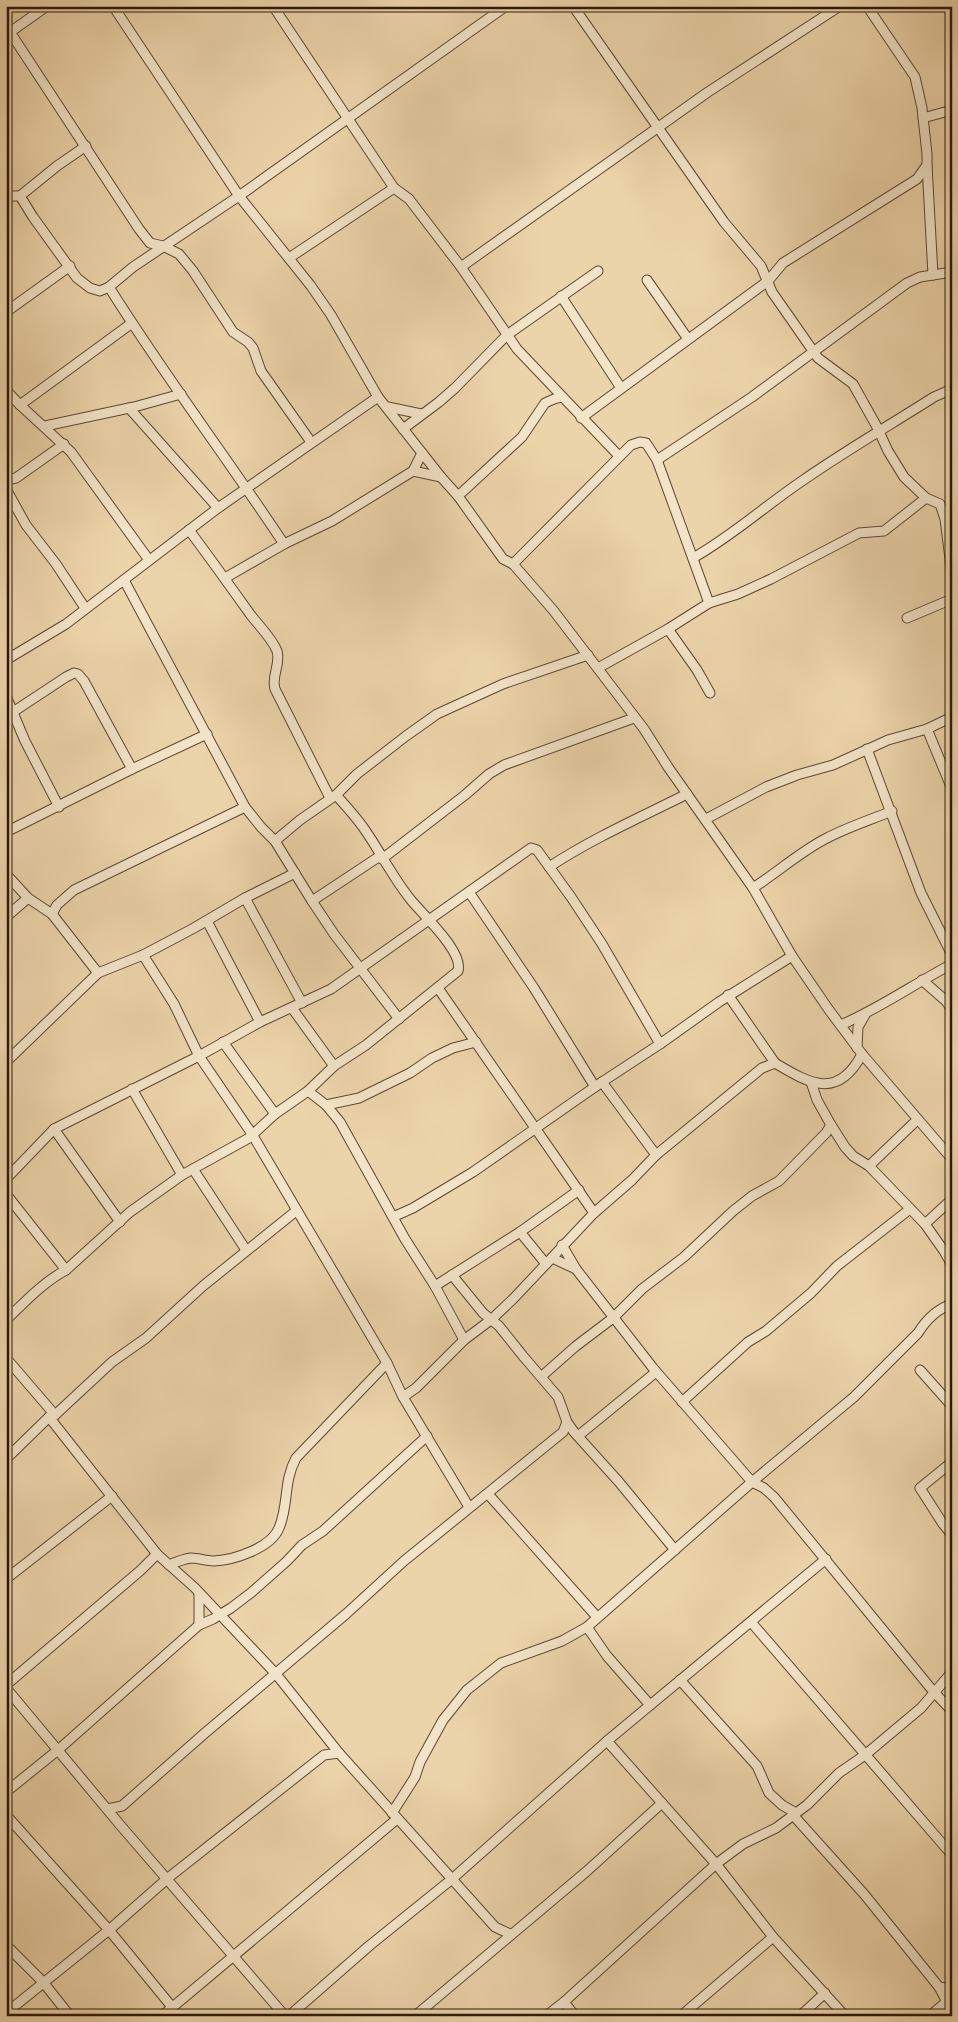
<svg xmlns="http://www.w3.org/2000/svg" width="958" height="2022" viewBox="0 0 958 2022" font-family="'Libre Caslon Text',serif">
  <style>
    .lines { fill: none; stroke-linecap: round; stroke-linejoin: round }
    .minor-casing { stroke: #5c4734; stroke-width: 11 }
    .minor { stroke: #f3e3c8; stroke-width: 9 }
  </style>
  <rect width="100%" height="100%" fill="#ecd4aa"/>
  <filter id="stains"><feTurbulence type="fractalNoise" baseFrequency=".004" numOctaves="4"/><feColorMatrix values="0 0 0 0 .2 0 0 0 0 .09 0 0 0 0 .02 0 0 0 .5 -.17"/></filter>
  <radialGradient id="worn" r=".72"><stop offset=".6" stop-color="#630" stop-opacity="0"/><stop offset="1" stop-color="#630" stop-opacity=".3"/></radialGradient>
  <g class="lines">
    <!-- minor casing -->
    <g class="minor-casing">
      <g id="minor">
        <path d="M113,6L239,196L311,286L331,315L378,397L441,477L458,496L503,559L513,564L553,610L644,729L668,767L753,888L792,956L829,1010L862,1054L952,1159"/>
        <path d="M273,6L394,188L409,199L461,267L517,349L619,456"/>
        <path d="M573,6L724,222L761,266L772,292L818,358L853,384L877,427L888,451L904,477L926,498L940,504L945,519L952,575"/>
        <path d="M6,30L10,32L139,229L150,243L163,246L179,254L193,271L233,332L248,342L253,348L261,371L311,442"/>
        <path d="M6,35L47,6"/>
        <path d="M923,118L952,110"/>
        <path d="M927,165L933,275"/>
        <path d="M20,196L57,166L86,146"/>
        <path d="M6,199L12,196H20L33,217L77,278L90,288L100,291L109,287L133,267L239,196L506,6"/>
        <path d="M289,258L394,188"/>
        <path d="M461,267L708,92L840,6"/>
        <path d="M647,280L688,339"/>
        <path d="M109,287C164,375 227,458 284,544"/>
        <path d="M561,296L621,388"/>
        <path d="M6,312L70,266"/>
        <path d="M6,390L20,405L71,452L149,560"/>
        <path d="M20,405L132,323"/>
        <path d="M388,407L421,414"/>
        <path d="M129,408L218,508"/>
        <path d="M581,418L768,281L783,263L917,179L927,165V154L922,108L915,77L867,6"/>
        <path d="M45,426L134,407L181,394"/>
        <path d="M403,429L439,402L455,388L507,335L598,271"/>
        <path d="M657,460L752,397L907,283L920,277L952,272"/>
        <path d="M413,471L441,477"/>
        <path d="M6,480L16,478L64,444"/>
        <path d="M6,489L26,525L56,564L85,608"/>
        <path d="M458,496L522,437L545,403L554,399L562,397"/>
        <path d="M189,530C210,558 230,586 250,614C259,626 272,638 277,651C281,664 271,676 275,689L330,798"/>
        <path d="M693,558C732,536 765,506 802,481C845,451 890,425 934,397L952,389"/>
        <path d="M513,564L631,445L640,442L646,443L657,460L709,603"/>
        <path d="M225,578L284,544L332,521L413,471L422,453"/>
        <path d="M124,580L245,807L261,827L275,841L312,901L334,934L399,1019"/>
        <path d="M907,618L952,599"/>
        <path d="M668,629L697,670L710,693"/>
        <path d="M6,660L66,624L218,508L378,397"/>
        <path d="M598,668L668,629L709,603L738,594L771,579L859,533L884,531L926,498"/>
        <path d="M6,696L25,741L59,807"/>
        <path d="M13,712L66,677L74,673L78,674L84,681L132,769"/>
        <path d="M927,729L952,789"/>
        <path d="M867,749L921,893L952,955"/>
        <path d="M706,819L766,787L797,775L833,765L888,740L927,729L952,717"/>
        <path d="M6,832L132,769L207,734"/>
        <path d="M275,841L300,820L336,795L357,774L406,736L437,714L503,684L588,655"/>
        <path d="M382,859L465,795L489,774L504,765L634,718"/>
        <path d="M549,867C593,838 641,817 687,794"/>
        <path d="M6,874L28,898L52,914L98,973"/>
        <path d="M753,888C778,872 801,851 827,838C848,827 870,820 892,811"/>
        <path d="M469,892L534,988L595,1087"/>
        <path d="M245,898L302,1003"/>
        <path d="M312,901L380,856"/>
        <path d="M52,914L57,905L74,890L245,807"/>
        <path d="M6,917L28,898"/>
        <path d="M207,921L260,1022"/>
        <path d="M143,955L174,1004L199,1056L252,1134L387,1363L403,1397L469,1507"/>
        <path d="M922,980L946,1001L952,1010"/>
        <path d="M438,988L594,1213"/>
        <path d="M292,1008L334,1066"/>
        <path d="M841,1025C880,1008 914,984 952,964"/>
        <path d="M223,1042L275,1114"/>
        <path d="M857,1048L858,1027L865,1015"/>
        <path d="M6,1062L98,973L143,955L194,928L245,898L295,873"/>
        <path d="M775,1063C810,1084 838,1100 862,1054"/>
        <path d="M602,1082L656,1155"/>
        <path d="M811,1082L817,1100L831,1125"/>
        <path d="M132,1089L182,1175"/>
        <path d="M308,1091L326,1105L340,1122L405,1239L435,1286L464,1340"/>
        <path d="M326,1105L359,1098L410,1073L432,1058L453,1048L476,1042"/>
        <path d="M54,1129L120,1222"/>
        <path d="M869,1166L917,1120"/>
        <path d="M193,1169L246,1250"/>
        <path d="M6,1179L54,1129L199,1056L260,1022L331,989L531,848L537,850L571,897L602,944L660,1044"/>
        <path d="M6,1194L66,1270"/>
        <path d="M393,1217L413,1208L473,1172L602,1082L660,1044L719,1002L792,956"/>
        <path d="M925,1224L952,1199"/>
        <path d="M520,1232L546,1264"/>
        <path d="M562,1245L576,1269L653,1368L752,1482L764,1488L774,1497L933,1691L952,1711"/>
        <path d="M552,1258L576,1269"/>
        <path d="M452,1275L483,1313L499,1326L523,1356L558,1397L567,1422L574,1432L619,1482L675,1550"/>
        <path d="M435,1286L520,1232L579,1190"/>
        <path d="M6,1320C25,1302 42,1283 66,1270L130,1212L182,1175L249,1138L275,1114L308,1091L334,1066L366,1045L458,971C464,952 423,915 411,900C393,878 381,853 365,830C357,818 346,806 336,795"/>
        <path d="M6,1358L55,1415"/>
        <path d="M920,1370L952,1406"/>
        <path d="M542,1376L576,1346L613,1318L642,1289L684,1257L733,1211L752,1196L779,1181L826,1133L831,1125L845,1147L853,1156L869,1166L925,1224L944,1251L952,1265"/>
        <path d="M403,1397L416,1388L464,1340L492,1319L514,1298L594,1213L632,1180L656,1155L762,1068L775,1063L728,995"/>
        <path d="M682,1402L748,1342L766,1331L811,1293L837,1266L910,1209"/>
        <path d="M49,1417L157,1554L195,1588L276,1674L339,1753L495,1927L510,1934"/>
        <path d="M578,1436L656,1372"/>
        <path d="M6,1459L49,1417L55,1415L112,1362L146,1338L203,1286L296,1211"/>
        <path d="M952,1462L920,1488L943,1524L952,1535"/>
        <path d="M488,1494L597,1617"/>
        <path d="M169,1565C176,1562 183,1559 191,1558C198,1558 206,1561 214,1561C234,1560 271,1548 279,1528C289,1505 283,1482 296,1458L387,1363"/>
        <path d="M6,1579L112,1496"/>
        <path d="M751,1622L952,1855"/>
        <path d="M199,1625V1593"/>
        <path d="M587,1627L607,1656L650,1705"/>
        <path d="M680,1680L757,1766L769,1793L782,1805L796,1813"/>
        <path d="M6,1685L141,1570L157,1554"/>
        <path d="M6,1688L121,1826L285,2016"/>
        <path d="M607,1741L716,1864L773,1937L845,2016"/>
        <path d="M6,1792L58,1750L199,1625L213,1619L231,1608L252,1592L287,1561L302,1545L323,1531L427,1436"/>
        <path d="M107,1809L122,1806L205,1733L346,1614L404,1561L563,1432L567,1422"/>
        <path d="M392,1813L415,1777L420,1762L443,1720L467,1690L501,1663L562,1641L587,1627L752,1482L854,1397L918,1333C926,1320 937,1309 952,1304"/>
        <path d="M6,1815L109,1930L172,2007"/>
        <path d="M793,1815L864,1894L939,1987L947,2002"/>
        <path d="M6,1945L43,1982L70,2016"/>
        <path d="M939,1987L952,1989"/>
        <path d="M564,2002L575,2016"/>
        <path d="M6,2013L109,1930L168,1878L324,1755L339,1753"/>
        <path d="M162,2016L397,1819"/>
        <path d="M289,2016L369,1946L452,1879L607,1741L826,1559"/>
        <path d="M415,2016L587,1871L662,1803"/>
        <path d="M546,2016L564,2002L716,1864L743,1844L776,1828L807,1805L839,1773L865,1755L921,1708L952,1672"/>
        <path d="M681,2016L773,1937"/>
        <path d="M800,2016L825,1993"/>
        <path d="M930,2016L952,1997"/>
      </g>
    </g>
    <!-- minor -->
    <use href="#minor" class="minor"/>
  </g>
  <!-- margin -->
  <rect width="958" height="2022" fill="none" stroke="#ecd4aa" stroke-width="25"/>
  <rect x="8" y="8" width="943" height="2007" fill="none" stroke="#2c180c" stroke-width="2.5"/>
  <rect x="12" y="12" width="933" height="1997" fill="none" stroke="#2c180c"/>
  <rect width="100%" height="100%" filter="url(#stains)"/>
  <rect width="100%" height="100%" fill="url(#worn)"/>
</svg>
